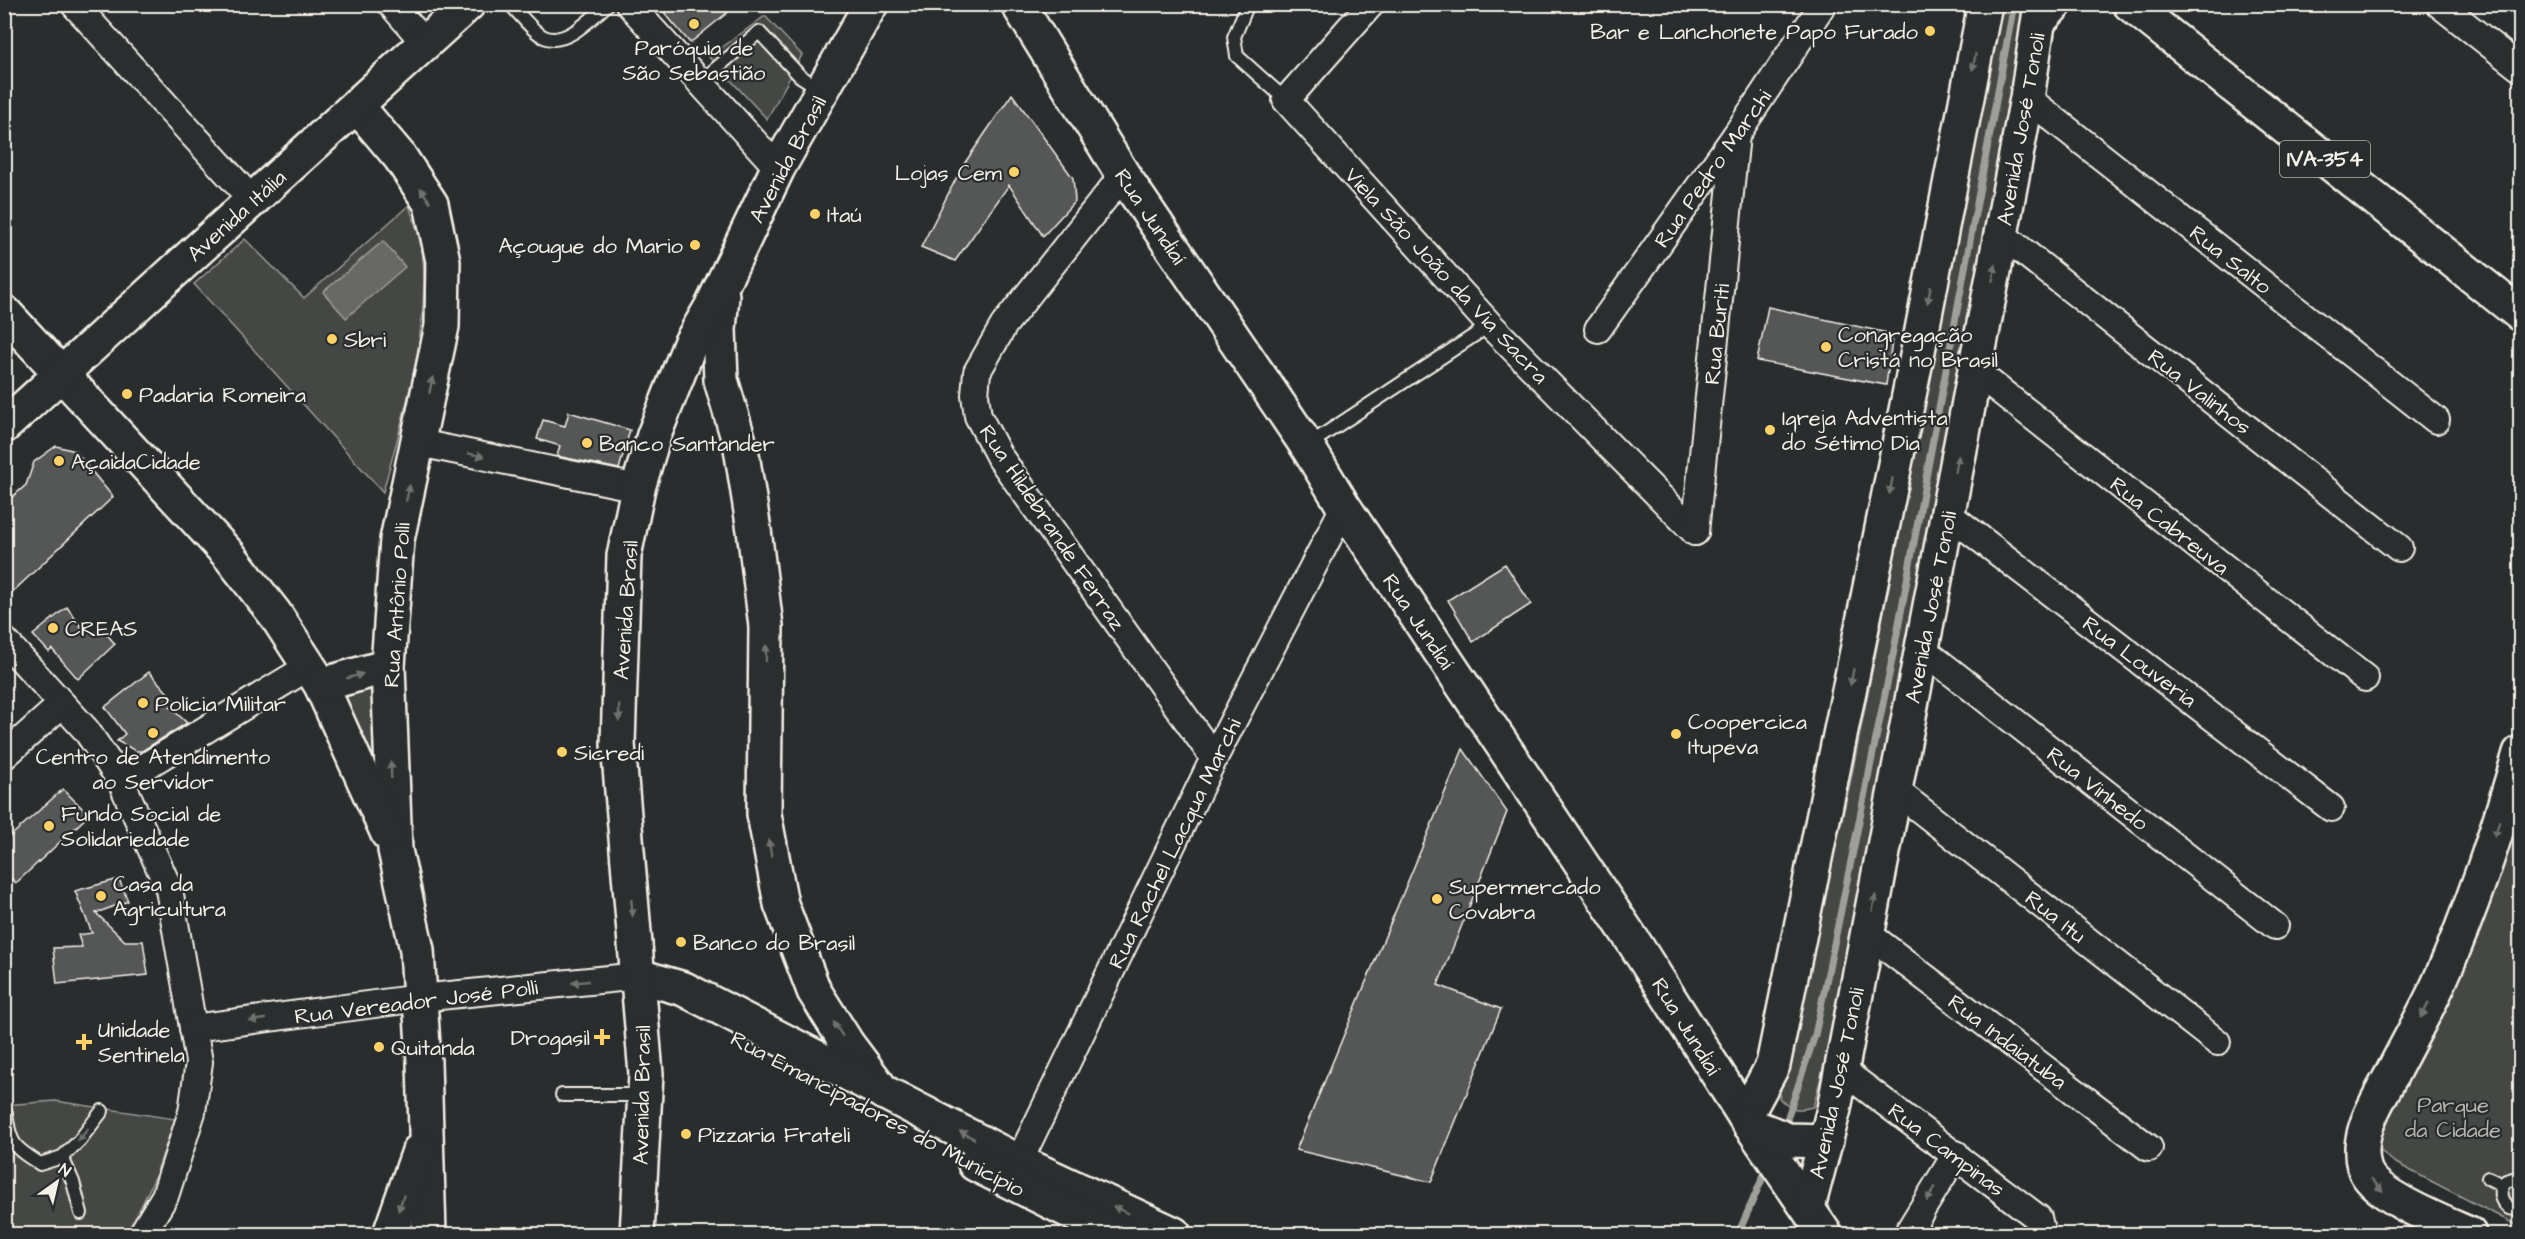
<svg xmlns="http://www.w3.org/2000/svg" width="2525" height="1239" viewBox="0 0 2525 1239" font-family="'Architects Daughter',sans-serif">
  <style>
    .green { fill: #444645; stroke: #9c9c96; stroke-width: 1.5 }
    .water { fill: #676866; stroke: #9f9f9a; stroke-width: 1.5 }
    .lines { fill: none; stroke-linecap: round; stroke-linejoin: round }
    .stream { stroke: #9f9f9a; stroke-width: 7 }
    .building { fill: #555756; stroke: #f4f1e8; stroke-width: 1.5 }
    .lane-casing { stroke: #f4f1e8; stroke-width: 16 }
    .street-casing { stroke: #f4f1e8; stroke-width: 30 }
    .secondary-casing { stroke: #f4f1e8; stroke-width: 38 }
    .primary-casing { stroke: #f4f1e8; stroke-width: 38 }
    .lane { stroke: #2a2d2e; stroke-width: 12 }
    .street { stroke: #2a2d2e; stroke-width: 26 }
    .secondary { stroke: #2a2d2e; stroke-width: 33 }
    .primary { stroke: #2a2d2e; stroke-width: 33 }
    .oneway { fill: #71726f }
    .poi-dot { fill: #ffd166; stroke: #2a2d2e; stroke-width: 2 }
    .labels { text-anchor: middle; stroke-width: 4.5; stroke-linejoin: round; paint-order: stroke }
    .shield { fill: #2a2d2e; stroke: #b7b6b0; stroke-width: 1.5 }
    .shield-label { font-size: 21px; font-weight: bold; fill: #f4f1e8 }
    .poi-label { font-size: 22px; fill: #f4f1e8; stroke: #2a2d2e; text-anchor: start }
    .street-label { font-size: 22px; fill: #f4f1e8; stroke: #2a2d2e }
    .park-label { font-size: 22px; fill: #b6b5af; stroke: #2a2d2e }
  </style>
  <rect width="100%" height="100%" fill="#2a2d2e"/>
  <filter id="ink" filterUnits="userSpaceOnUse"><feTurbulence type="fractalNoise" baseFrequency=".0167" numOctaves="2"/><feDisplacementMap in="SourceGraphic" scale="12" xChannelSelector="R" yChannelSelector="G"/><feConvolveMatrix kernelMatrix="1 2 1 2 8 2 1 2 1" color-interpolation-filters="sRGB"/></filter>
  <g filter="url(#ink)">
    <!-- green -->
    <g class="green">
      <path d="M2000,5H2028L2025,29L1850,947L1826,1058L1813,1107C1798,1111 1790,1110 1779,1098L1851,779L1959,228Z"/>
      <path d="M765,16L802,55L767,119L709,57Z"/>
      <path d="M409,205C414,222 422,241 423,258C429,337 403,417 383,492L194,284L245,239L304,298Z"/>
      <path d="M375,680L377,768L333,693Z"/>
      <path d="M2520,790V1227L2394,1162L2380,1150L2376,1141Z"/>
      <path d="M55,1101L175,1119L155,1177L128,1234H5V1105Z"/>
    </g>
    <!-- water -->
    <path class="water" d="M383,241L405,267L346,318L323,292Z"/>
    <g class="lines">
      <!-- stream -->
      <g class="stream">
        <path d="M1783,1131L1815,1035L1840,915L1894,650L2014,4"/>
        <path d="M1738,1234L1767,1168"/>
      </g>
    </g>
    <!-- building -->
    <g class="building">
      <path d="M657,4H738L690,43Z"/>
      <path d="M1012,94L1073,178L1075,201L1043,236L1009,185L955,261L921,247L962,167Z"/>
      <path d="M1768,307L1893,334L1886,385L1757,361Z"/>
      <path d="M569,412L630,430L619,469L557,456L560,446L537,439L543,420L565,426Z"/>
      <path d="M56,446L75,451L113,497L4,600V504L26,485L34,462Z"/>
      <path d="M1505,564L1531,604L1473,642L1448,600Z"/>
      <path d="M67,607L84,631L106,633L115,644L78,679L52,649L49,652L33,635Z"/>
      <path d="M149,672L177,703L170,707L187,723L142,751H136L117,741L125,734L105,707Z"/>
      <path d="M1463,749L1507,812L1438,985L1501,1009L1431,1182L1296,1150Z"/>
      <path d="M63,789L89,815L16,883L4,871V842Z"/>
      <path d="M119,879L128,901L96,913L125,941H143L148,975L57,984L53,948L82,947L78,935L92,933L75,891Z"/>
    </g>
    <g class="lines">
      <!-- lane casing -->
      <g class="lane-casing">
        <g id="lane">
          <path d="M510,4C520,14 532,31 544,37C566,47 592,17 608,4"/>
          <path d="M1248,4L1234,37L1237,56L1286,100"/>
          <path d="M700,82L759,32L800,76L822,90"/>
          <path d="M1308,445L1490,325"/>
          <path d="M562,1095H643"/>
          <path d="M6,1113C10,1144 13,1147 40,1164L62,1157L79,1141L102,1111"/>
          <path d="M62,1157L73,1182L81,1213"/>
          <path d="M2520,1177L2506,1181C2498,1190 2499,1200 2509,1208L2520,1210"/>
          <path d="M2488,1178L2502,1185"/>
        </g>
      </g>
      <!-- street casing -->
      <g class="street-casing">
        <g id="street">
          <path d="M74,4L252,200"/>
          <path d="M391,4L425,43"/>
          <path d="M629,4L778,168"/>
          <path d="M1371,4L1286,100L1490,325L1695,532"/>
          <path d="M2439,4L2520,68"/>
          <path d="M2027,98L2436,420"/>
          <path d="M1123,175L1004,325L977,372L975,395L978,416L999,456L1214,758"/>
          <path d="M2001,234L2399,548"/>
          <path d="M1598,329L1736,135L1823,4"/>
          <path d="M1975,371L2365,678"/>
          <path d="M419,443L638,488"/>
          <path d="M1948,514L2331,808"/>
          <path d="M1695,532L1736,135"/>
          <path d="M4,640L86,730L121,781L169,889L199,1062L192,1112L165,1196L142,1234"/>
          <path d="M1922,649L2275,926"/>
          <path d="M4,756L62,704"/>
          <path d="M121,781L310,666"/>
          <path d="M1895,790L2217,1042"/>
          <path d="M1868,934L2149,1148"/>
          <path d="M193,1028L420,998L639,976"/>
          <path d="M1842,1070L2038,1218L2042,1234"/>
          <path d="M1011,1178L1214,758L1344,507"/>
          <path d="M1907,1234L1956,1154"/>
        </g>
      </g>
      <!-- secondary casing -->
      <g class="secondary-casing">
        <g id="secondary">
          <path d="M1018,4L1123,175L1307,446L1344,507L1635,944L1745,1117L1825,1234"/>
          <path d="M357,106L400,157L431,204L443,261L442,326L397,540L388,666L395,850L417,950L424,1062L429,1234"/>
          <path d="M4,312L229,555L275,614L321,685L388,834"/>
          <path d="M4,426L468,4"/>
          <path d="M321,685L388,666"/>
          <path d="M1745,1117L1773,1065L1917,356L1985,4"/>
          <path d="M1750,1125L1788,1140L1826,1141"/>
          <path d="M1808,1207L1834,1109L2027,98L2041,4"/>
          <path d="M390,1234L419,1151"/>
          <path d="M2469,1234C2444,1223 2371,1195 2364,1167C2355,1134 2377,1102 2392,1074C2407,1044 2424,1015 2438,985C2472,910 2497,832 2520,753"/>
        </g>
      </g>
      <!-- primary casing -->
      <g class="primary-casing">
        <g id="primary">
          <path d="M2130,4L2520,314"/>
          <path d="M2041,19L2055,4"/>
          <path d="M722,296L719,329L721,380L741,448L754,530L766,626L764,814L781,904L814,991L848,1045L884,1093"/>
          <path d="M639,976L684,989L1019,1162L1174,1234"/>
          <path d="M975,1164L1115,1234"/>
          <path d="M637,1234L646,1074L618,744L624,556L638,488L654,435L690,344L712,306L778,168L871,4"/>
        </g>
      </g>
      <!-- lane -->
      <use href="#lane" class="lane"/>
      <!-- street -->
      <use href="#street" class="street"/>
      <!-- secondary -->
      <use href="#secondary" class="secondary"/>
      <!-- primary -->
      <use href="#primary" class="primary"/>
    </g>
    <!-- one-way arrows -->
    <defs><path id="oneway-solid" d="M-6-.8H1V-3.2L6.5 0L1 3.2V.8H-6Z" transform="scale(1.5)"/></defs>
    <g class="oneway">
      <use href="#oneway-solid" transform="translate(1974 62) rotate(101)"/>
      <use href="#oneway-solid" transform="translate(425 195) rotate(-124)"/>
      <use href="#oneway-solid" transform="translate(1994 273) rotate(-79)"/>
      <use href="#oneway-solid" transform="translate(1929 295) rotate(101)"/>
      <use href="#oneway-solid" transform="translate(431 385) rotate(-79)"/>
      <use href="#oneway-solid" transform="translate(476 455) rotate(12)"/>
      <use href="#oneway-solid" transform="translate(1957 464) rotate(-79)"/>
      <use href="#oneway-solid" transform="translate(1891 486) rotate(101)"/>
      <use href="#oneway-solid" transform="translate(408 493) rotate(-77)"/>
      <use href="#oneway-solid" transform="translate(766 653) rotate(-89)"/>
      <use href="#oneway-solid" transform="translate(355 676) rotate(-16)"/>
      <use href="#oneway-solid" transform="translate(1852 677) rotate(101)"/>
      <use href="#oneway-solid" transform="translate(619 713) rotate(91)"/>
      <use href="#oneway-solid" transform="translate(391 770) rotate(-92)"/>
      <use href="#oneway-solid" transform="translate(2497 829) rotate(107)"/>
      <use href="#oneway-solid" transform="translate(770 848) rotate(-100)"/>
      <use href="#oneway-solid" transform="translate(1874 903) rotate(-79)"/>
      <use href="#oneway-solid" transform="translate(632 908) rotate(85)"/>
      <use href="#oneway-solid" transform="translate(580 982) rotate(174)"/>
      <use href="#oneway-solid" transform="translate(2425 1010) rotate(117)"/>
      <use href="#oneway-solid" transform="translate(258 1020) rotate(172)"/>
      <use href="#oneway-solid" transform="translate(838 1029) rotate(-122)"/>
      <use href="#oneway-solid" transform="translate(83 1135) rotate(129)"/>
      <use href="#oneway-solid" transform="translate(967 1135) rotate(-153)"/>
      <use href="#oneway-solid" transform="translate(2377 1185) rotate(48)"/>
      <use href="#oneway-solid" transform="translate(1931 1194) rotate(121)"/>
      <use href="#oneway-solid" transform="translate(401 1203) rotate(109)"/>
      <use href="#oneway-solid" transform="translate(1121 1210) rotate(-156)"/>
    </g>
  </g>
  <!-- markers -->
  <g class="poi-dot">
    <circle cx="694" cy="24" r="6"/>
    <circle cx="1930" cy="31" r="6"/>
    <circle cx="1014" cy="172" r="6"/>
    <circle cx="815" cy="214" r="6"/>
    <circle cx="695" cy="245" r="6"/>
    <circle cx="332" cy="339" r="6"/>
    <circle cx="1826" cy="347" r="6"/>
    <circle cx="127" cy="394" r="6"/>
    <circle cx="1770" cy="430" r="6"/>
    <circle cx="587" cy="443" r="6"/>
    <circle cx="59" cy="461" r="6"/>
    <circle cx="53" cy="628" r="6"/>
    <circle cx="143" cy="703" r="6"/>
    <circle cx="153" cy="733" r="6"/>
    <circle cx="1676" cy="734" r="6"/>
    <circle cx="562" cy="752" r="6"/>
    <circle cx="49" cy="826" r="6"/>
    <circle cx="101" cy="896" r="6"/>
    <circle cx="1437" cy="899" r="6"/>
    <circle cx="681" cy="942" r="6"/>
    <path d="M599 1028h6v6h6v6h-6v6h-6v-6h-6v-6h6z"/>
    <path d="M81 1033h6v6h6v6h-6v6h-6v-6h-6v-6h6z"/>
    <circle cx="379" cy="1047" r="6"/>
    <circle cx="686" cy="1134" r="6"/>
  </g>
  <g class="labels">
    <!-- shield labels -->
    <rect class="shield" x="2280" y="141" width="90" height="36" rx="4.5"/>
    <g class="shield-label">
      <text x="2325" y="166">IVA-354</text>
    </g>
    <!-- poi labels -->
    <g class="poi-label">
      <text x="1918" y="39" text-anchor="end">Bar e Lanchonete Papo Furado</text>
      <text x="694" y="55" text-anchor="middle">Paróquia de<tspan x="694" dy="25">São Sebastião</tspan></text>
      <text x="1002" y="180" text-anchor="end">Lojas Cem</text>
      <text x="827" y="222">Itaú</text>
      <text x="683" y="253" text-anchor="end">Açougue do Mario</text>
      <text x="1838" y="342">Congregação<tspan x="1838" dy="25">Cristá no Brasil</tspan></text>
      <text x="344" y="347">Sbri</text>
      <text x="139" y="402">Padaria Romeira</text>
      <text x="1782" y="425">Igreja Adventista<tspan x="1782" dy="25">do Sétimo Dia</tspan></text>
      <text x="599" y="451">Banco Santander</text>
      <text x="71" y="469">AçaidaCidade</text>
      <text x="65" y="636">CREAS</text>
      <text x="155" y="711">Polícia Militar</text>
      <text x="1688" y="729">Coopercica<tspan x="1688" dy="25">Itupeva</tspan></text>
      <text x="574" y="760">Sicredi</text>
      <text x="153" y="764" text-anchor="middle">Centro de Atendimento<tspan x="153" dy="25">ao Servidor</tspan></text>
      <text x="61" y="821">Fundo Social de<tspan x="61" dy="25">Solidariedade</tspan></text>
      <text x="113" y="891">Casa da<tspan x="113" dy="25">Agricultura</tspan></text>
      <text x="1449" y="894">Supermercado<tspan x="1449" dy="25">Covabra</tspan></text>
      <text x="693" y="950">Banco do Brasil</text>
      <text x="98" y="1037">Unidade<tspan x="98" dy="25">Sentinela</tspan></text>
      <text x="590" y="1045" text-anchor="end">Drogasil</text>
      <text x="391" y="1055">Quitanda</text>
      <text x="698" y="1142">Pizzaria Frateli</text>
    </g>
    <!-- street labels -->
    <g class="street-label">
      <text transform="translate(2020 129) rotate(-80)" y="8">Avenida José Tonoli</text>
      <text transform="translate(787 159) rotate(-62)" y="8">Avenida Brasil</text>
      <text transform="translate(1712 168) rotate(-55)" y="8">Rua Pedro Marchi</text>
      <text transform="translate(236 215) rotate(-42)" y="8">Avenida Itália</text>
      <text transform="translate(1151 216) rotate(56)" y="8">Rua Jundiaí</text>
      <text transform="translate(2231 259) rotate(38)" y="8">Rua Salto</text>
      <text transform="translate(1447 275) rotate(47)" y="8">Viela São João da Via Sacra</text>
      <text transform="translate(1716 334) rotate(-84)" y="8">Rua Buriti</text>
      <text transform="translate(2200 391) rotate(38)" y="8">Rua Valinhos</text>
      <text transform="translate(2170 525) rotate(38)" y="8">Rua Cabreuva</text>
      <text transform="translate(1053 527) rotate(56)" y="8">Rua Hildebrande Ferraz</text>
      <text transform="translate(396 605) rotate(-86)" y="8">Rua Antônio Polli</text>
      <text transform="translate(1930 607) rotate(-79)" y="8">Avenida José Tonoli</text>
      <text transform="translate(625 610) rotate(-86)" y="8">Avenida Brasil</text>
      <text transform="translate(1419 621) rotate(56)" y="8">Rua Jundiaí</text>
      <text transform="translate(2140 661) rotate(37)" y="8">Rua Louveria</text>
      <text transform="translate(2098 788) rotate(38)" y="8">Rua Vinhedo</text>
      <text transform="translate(1174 843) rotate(-64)" y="8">Rua Rachel Lacqua Marchi</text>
      <text transform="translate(2056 916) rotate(38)" y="8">Rua Itu</text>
      <text transform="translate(416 1001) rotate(-7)" y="8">Rua Vereador José Polli</text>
      <text transform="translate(1687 1026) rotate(58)" y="8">Rua Jundiaí</text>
      <text transform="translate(2008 1041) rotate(37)" y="8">Rua Indaiatuba</text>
      <text transform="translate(1836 1083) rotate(-78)" y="8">Avenida José Tonoli</text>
      <text transform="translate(641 1095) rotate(-89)" y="8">Avenida Brasil</text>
      <text transform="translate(878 1113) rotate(28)" y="8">Rua Emancipadores do Município</text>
      <text transform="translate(1947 1149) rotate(37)" y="8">Rua Campinas</text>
    </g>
    <!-- park labels -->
    <g class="park-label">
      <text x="2453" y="1112">Parque<tspan x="2453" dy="25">da Cidade</tspan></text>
    </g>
  </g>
  <!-- margin -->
  <rect width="2525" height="1239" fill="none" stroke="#2a2d2e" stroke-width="24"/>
  <rect x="12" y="12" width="2501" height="1215" fill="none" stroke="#f4f1e8" stroke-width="2" filter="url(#ink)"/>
  <!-- north arrow -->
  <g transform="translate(57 1182) rotate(34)" stroke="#2a2d2e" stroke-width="4.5" paint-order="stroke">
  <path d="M0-4.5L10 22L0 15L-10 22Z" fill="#f4f1e8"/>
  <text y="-9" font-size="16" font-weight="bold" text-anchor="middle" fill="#f4f1e8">N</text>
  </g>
</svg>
